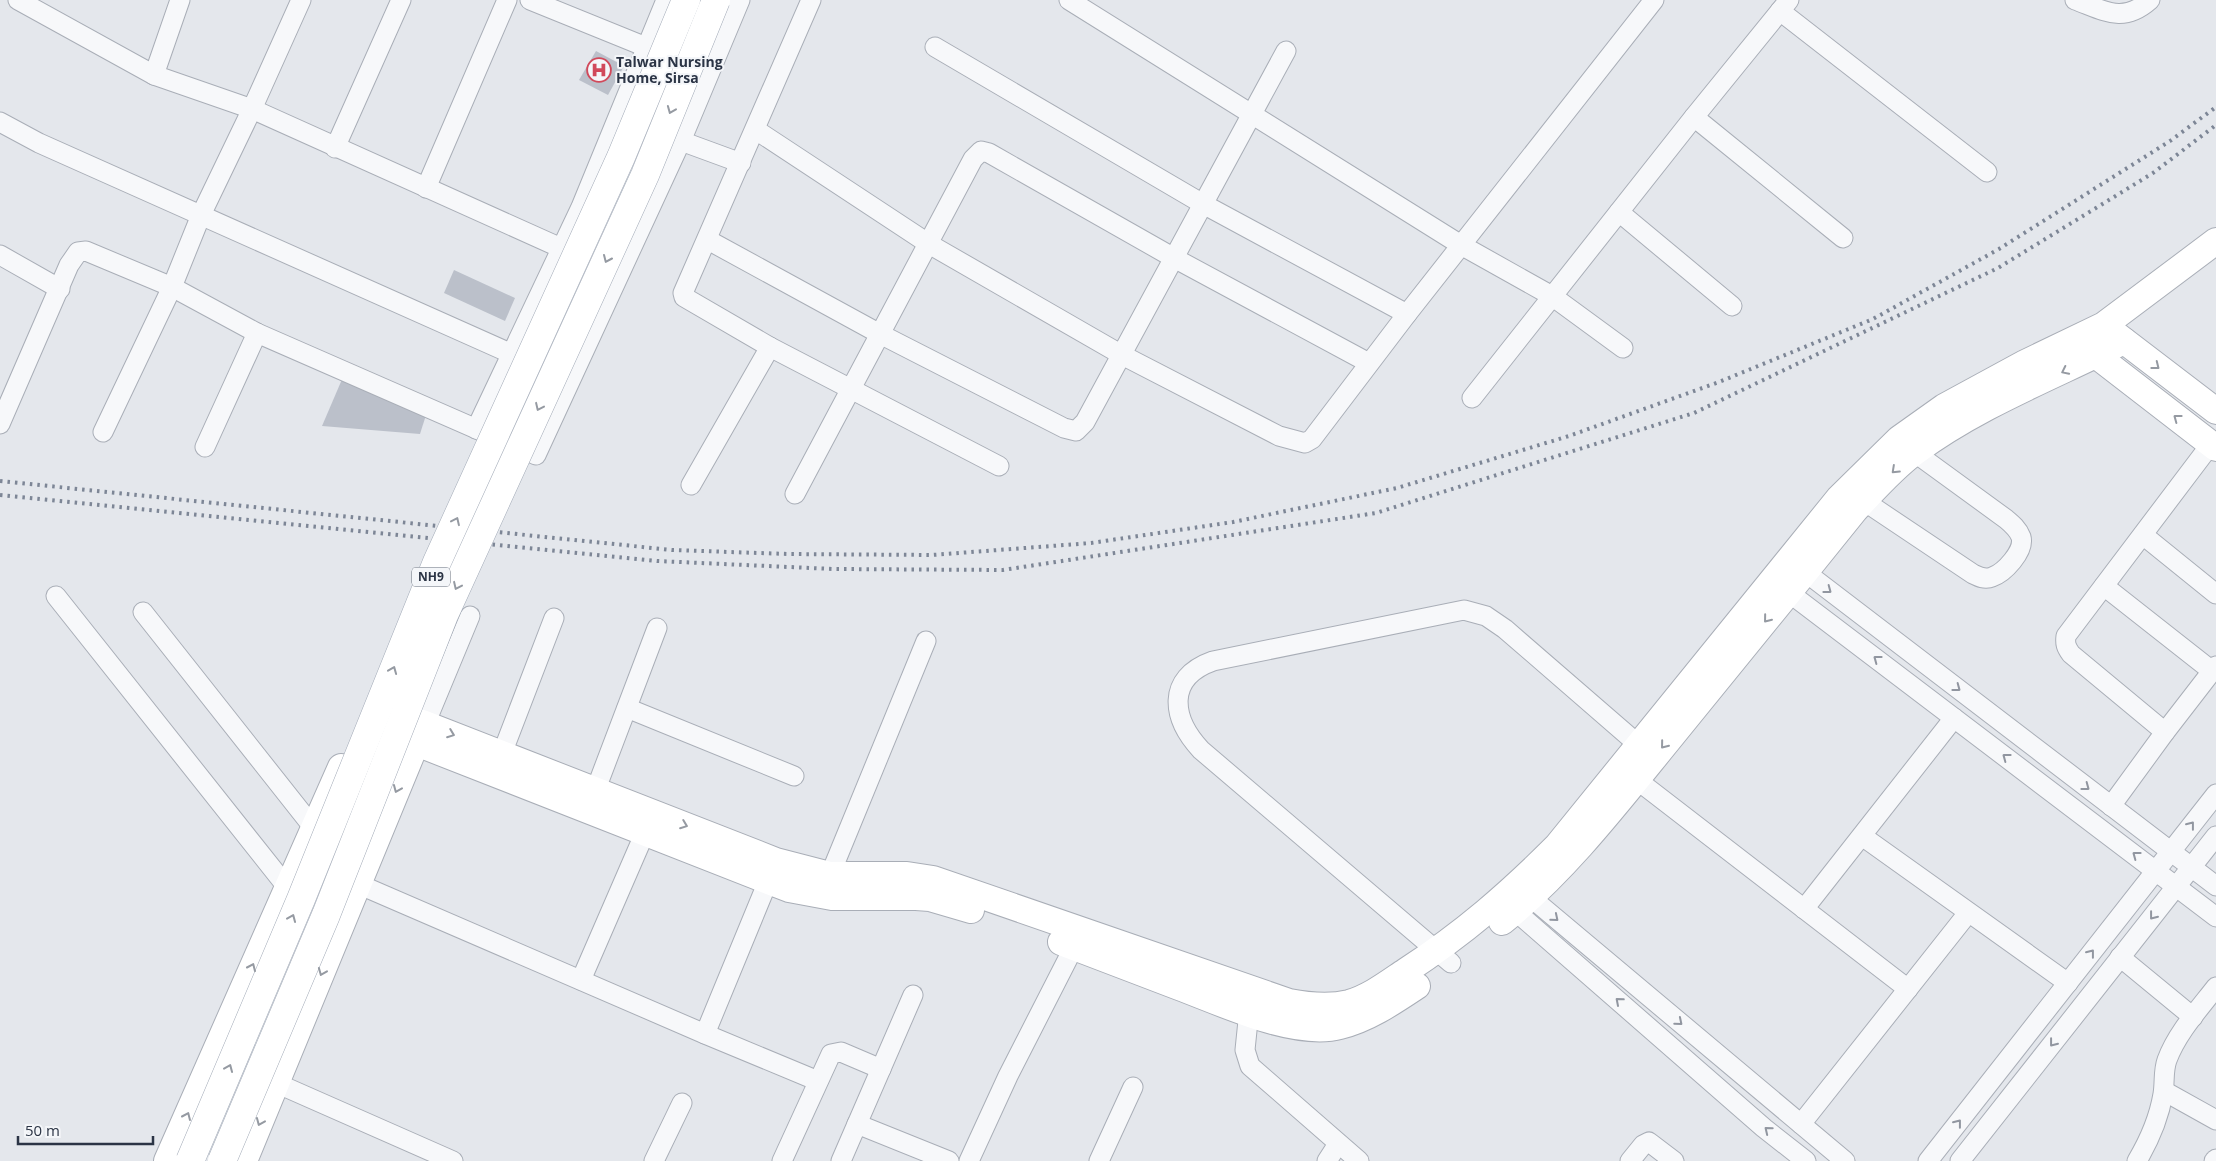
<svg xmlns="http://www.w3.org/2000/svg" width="2216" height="1161" viewBox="0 0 2216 1161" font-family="'Open Sans',sans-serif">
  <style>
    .building { fill: #bbc0ca }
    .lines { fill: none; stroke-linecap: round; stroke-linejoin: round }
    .street-casing { stroke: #a9aeb7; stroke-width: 21 }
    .secondary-casing { stroke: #a9aeb7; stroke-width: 28 }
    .street { stroke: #f7f8fa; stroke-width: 19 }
    .secondary { stroke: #fff; stroke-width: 26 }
    .rail { stroke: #7d8696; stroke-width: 4; stroke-dasharray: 2.5 5; stroke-linecap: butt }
    .primary-bridge-casing { stroke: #a3abb8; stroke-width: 29; stroke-linecap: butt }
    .primary-bridge { stroke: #fff; stroke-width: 28 }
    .oneway { stroke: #959aa2 }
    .oneway2 { stroke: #9196a0 }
    .labels { text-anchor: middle; stroke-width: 4; stroke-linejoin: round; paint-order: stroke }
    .shield { fill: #f4f6f9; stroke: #676e7b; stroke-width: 1 }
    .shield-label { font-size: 12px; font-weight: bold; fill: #2b3445 }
    .poi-label { font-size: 14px; font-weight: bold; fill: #2b3445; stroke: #f4f6f9; text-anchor: start }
  </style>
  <rect width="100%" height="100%" fill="#e4e7ec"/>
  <!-- building -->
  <g class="building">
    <path d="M596,51L624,66L608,95L579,80Z"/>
    <path d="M454,270L515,298L505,321L444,293Z"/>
    <path d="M343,377L426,415L420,434L322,426Z"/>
  </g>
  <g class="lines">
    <!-- street casing -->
    <g class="street-casing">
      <g id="street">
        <path d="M18,0L154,75L252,109L561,248"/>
        <path d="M530,0L646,47"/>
        <path d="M811,0L683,293L684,297L770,347L999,466"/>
        <path d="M1069,0L1461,245L1552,296L1623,348"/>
        <path d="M2075,0C2105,11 2123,24 2150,0"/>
        <path d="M1780,11L1987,172"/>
        <path d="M935,47L1203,204L1407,314"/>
        <path d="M154,75L180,0"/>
        <path d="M1694,117L1843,238"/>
        <path d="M0,122L39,143L512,354"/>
        <path d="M756,130L929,244L1122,355L1279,436L1305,443L1312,439L1407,314L1654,0"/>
        <path d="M681,141L741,163"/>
        <path d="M335,148L401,0"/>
        <path d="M426,188L507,0"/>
        <path d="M1619,212L1732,306"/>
        <path d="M708,240L880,334L1064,428L1076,431L1085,422L1286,51"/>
        <path d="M0,255L60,289"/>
        <path d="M1472,398L1694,117L1789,0"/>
        <path d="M0,424L69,265L78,252L86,251L172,287L257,333L536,455L681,141L740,0"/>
        <path d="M476,429L581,207L666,0"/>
        <path d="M103,432L172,287L201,215L252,109L301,0"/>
        <path d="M205,447L257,333"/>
        <path d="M691,485L770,347"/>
        <path d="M795,494L973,159L981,151L989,153L1174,258L1369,363"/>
        <path d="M1864,501L1973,574C1979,577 1985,580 1992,577C2004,573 2025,551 2021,537C2018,529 2012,524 2006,519L1914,452"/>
        <path d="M2143,535L2216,594"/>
        <path d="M1796,565L2216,886"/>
        <path d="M1779,585L2216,917"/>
        <path d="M2104,586L2212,671"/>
        <path d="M56,596L287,887"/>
        <path d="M143,612L313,827"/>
        <path d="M627,708L794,776"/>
        <path d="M2165,732L2071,654C2066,647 2065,644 2066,636L2211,444"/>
        <path d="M421,734L470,616"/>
        <path d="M498,764L554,618"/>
        <path d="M1628,773L1908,989"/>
        <path d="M591,802L657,628"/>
        <path d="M2111,806L2165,732L2216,666"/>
        <path d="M1862,836L2068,983"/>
        <path d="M830,875L926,641"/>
        <path d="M358,884L705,1034L818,1081"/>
        <path d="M1522,890L1845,1161"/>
        <path d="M1505,902L1764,1128L1806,1161"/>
        <path d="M1804,909L1954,718"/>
        <path d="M2120,957L2193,1017"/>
        <path d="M1451,963L1201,750C1172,719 1165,678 1213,661L1464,610L1486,616L1505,629L1640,746"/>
        <path d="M581,980L650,821"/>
        <path d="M1250,1001L1245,1050L1250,1066L1359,1161"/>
        <path d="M705,1034L773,869"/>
        <path d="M276,1083L453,1161"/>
        <path d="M2164,1091L2216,1120"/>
        <path d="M857,1124L949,1161"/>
        <path d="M1801,1124L1968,913"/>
        <path d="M654,1161L682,1103"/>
        <path d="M782,1161L831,1054L841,1052L881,1069"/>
        <path d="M841,1161L913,995"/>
        <path d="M969,1161L1008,1076L1079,937"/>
        <path d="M1099,1161L1133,1087"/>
        <path d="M1327,1161L1338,1144"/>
        <path d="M1630,1161L1643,1145L1649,1142L1674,1161"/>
        <path d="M1928,1161L2216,794"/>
        <path d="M1960,1161L2216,836"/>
        <path d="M2137,1161C2150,1139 2159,1118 2163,1094C2165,1082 2163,1071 2167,1060C2177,1033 2199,1009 2216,987"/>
        <path d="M2214,1161L2216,1159"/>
      </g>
    </g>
    <!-- secondary casing -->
    <g class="secondary-casing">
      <g id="secondary">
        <path d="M2110,330L2216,411"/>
        <path d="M2084,346L2216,448"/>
        <path d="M384,710L425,724L776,861L830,875H907L933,879L1289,1002C1310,1006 1329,1008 1349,1003C1370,997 1388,983 1406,971C1464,933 1508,895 1557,846L1839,498L1899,439L1944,407L2025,363L2104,325L2216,241"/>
        <path d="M1502,922C1567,869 1618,802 1671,737C1732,662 1794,586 1855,510C1874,490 1893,468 1915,452C1978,405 2055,376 2124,341"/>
        <path d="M1061,942C1101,957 1140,972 1179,987C1222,1003 1295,1038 1340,1026C1368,1019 1393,1002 1417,986"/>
        <path d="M167,1161L341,767"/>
        <path d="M244,1161L415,746L419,744L789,889L832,897H916L930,898L971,910"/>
      </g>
    </g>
    <!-- street -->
    <use href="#street" class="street"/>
    <!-- secondary -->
    <use href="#secondary" class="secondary"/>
    <!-- rail -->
    <g class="rail">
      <path d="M0,481L672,550L788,554L932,555L1091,543L1233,522L1397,488L1569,436L1719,382L1873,319L1999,249L2170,141L2216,107"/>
      <path d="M0,495L657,561L833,569L1003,570L1376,513L1694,413L1998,268L2153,173L2216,125"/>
    </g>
    <!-- primary-bridge casing -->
    <g class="primary-bridge-casing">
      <g id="primary-bridge">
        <path d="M190,1161L301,899L437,562L621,157L686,0"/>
        <path d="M222,1161L326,915L444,615L645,175L716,0"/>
      </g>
    </g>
    <!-- primary-bridge -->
    <use href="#primary-bridge" class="primary-bridge"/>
  </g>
  <!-- one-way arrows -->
  <defs><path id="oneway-chevron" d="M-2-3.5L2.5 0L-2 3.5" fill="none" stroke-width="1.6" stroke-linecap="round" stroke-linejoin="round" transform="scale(1.25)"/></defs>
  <g class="oneway">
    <use href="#oneway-chevron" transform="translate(671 110) rotate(112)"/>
    <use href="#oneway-chevron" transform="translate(607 259) rotate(114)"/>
    <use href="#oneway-chevron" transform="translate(2156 366) rotate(38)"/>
    <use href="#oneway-chevron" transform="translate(2065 371) rotate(154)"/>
    <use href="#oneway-chevron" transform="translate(539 407) rotate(115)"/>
    <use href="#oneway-chevron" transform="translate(2177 418) rotate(-143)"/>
    <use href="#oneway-chevron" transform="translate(1895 470) rotate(137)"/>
    <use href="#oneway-chevron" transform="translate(456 521) rotate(-65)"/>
    <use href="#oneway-chevron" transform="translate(457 586) rotate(115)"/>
    <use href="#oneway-chevron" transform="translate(1767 619) rotate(129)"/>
    <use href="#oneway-chevron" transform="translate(393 670) rotate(-68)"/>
    <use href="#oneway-chevron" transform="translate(451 734) rotate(21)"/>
    <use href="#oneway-chevron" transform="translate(1664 745) rotate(129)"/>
    <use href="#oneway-chevron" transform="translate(397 789) rotate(113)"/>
    <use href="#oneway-chevron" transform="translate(684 825) rotate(21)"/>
    <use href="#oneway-chevron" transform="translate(292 918) rotate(-67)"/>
    <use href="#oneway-chevron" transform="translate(252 967) rotate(-66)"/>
    <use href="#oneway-chevron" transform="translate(322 972) rotate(112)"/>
    <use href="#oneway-chevron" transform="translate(229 1068) rotate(-67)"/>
    <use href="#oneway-chevron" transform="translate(187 1116) rotate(-66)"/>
    <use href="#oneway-chevron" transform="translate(260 1122) rotate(113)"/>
  </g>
  <g class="oneway2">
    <use href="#oneway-chevron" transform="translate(1828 590) rotate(37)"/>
    <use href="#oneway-chevron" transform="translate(1877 659) rotate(-143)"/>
    <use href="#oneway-chevron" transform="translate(1957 688) rotate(37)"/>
    <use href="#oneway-chevron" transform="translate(2006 757) rotate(-143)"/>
    <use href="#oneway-chevron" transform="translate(2086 787) rotate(37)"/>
    <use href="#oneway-chevron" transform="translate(2191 825) rotate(-52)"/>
    <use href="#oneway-chevron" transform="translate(2136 855) rotate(-143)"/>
    <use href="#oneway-chevron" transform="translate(2153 916) rotate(128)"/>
    <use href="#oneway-chevron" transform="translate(1555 918) rotate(40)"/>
    <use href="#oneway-chevron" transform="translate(2091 953) rotate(-52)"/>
    <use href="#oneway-chevron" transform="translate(1619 1001) rotate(-139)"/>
    <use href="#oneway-chevron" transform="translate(1679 1022) rotate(40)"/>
    <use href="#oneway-chevron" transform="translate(2053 1043) rotate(128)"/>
    <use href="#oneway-chevron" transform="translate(1958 1123) rotate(-52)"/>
    <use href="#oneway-chevron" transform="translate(1768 1130) rotate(-141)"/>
  </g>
  <!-- icons -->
  <defs>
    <g id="hospital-ring" transform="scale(1.25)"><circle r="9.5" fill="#f4f6f9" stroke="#d1495b" stroke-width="1.5"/><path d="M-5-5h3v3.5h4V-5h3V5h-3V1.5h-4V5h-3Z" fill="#d1495b"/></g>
  </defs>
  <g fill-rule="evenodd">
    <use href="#hospital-ring" x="599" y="70"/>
  </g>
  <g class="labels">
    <!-- shield labels -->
    <rect class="shield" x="412" y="567.5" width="38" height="19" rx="4"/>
    <g class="shield-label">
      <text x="431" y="581">NH9</text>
    </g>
    <!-- poi labels -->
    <g class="poi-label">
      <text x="616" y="67">Talwar Nursing<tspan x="616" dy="16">Home, Sirsa</tspan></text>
    </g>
  </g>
  <!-- scale -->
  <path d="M18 1136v8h135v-8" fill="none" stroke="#2b3445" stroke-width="2.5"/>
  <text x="25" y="1136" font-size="15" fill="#2b3445" stroke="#f4f6f9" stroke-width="4" paint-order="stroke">50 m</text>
</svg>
